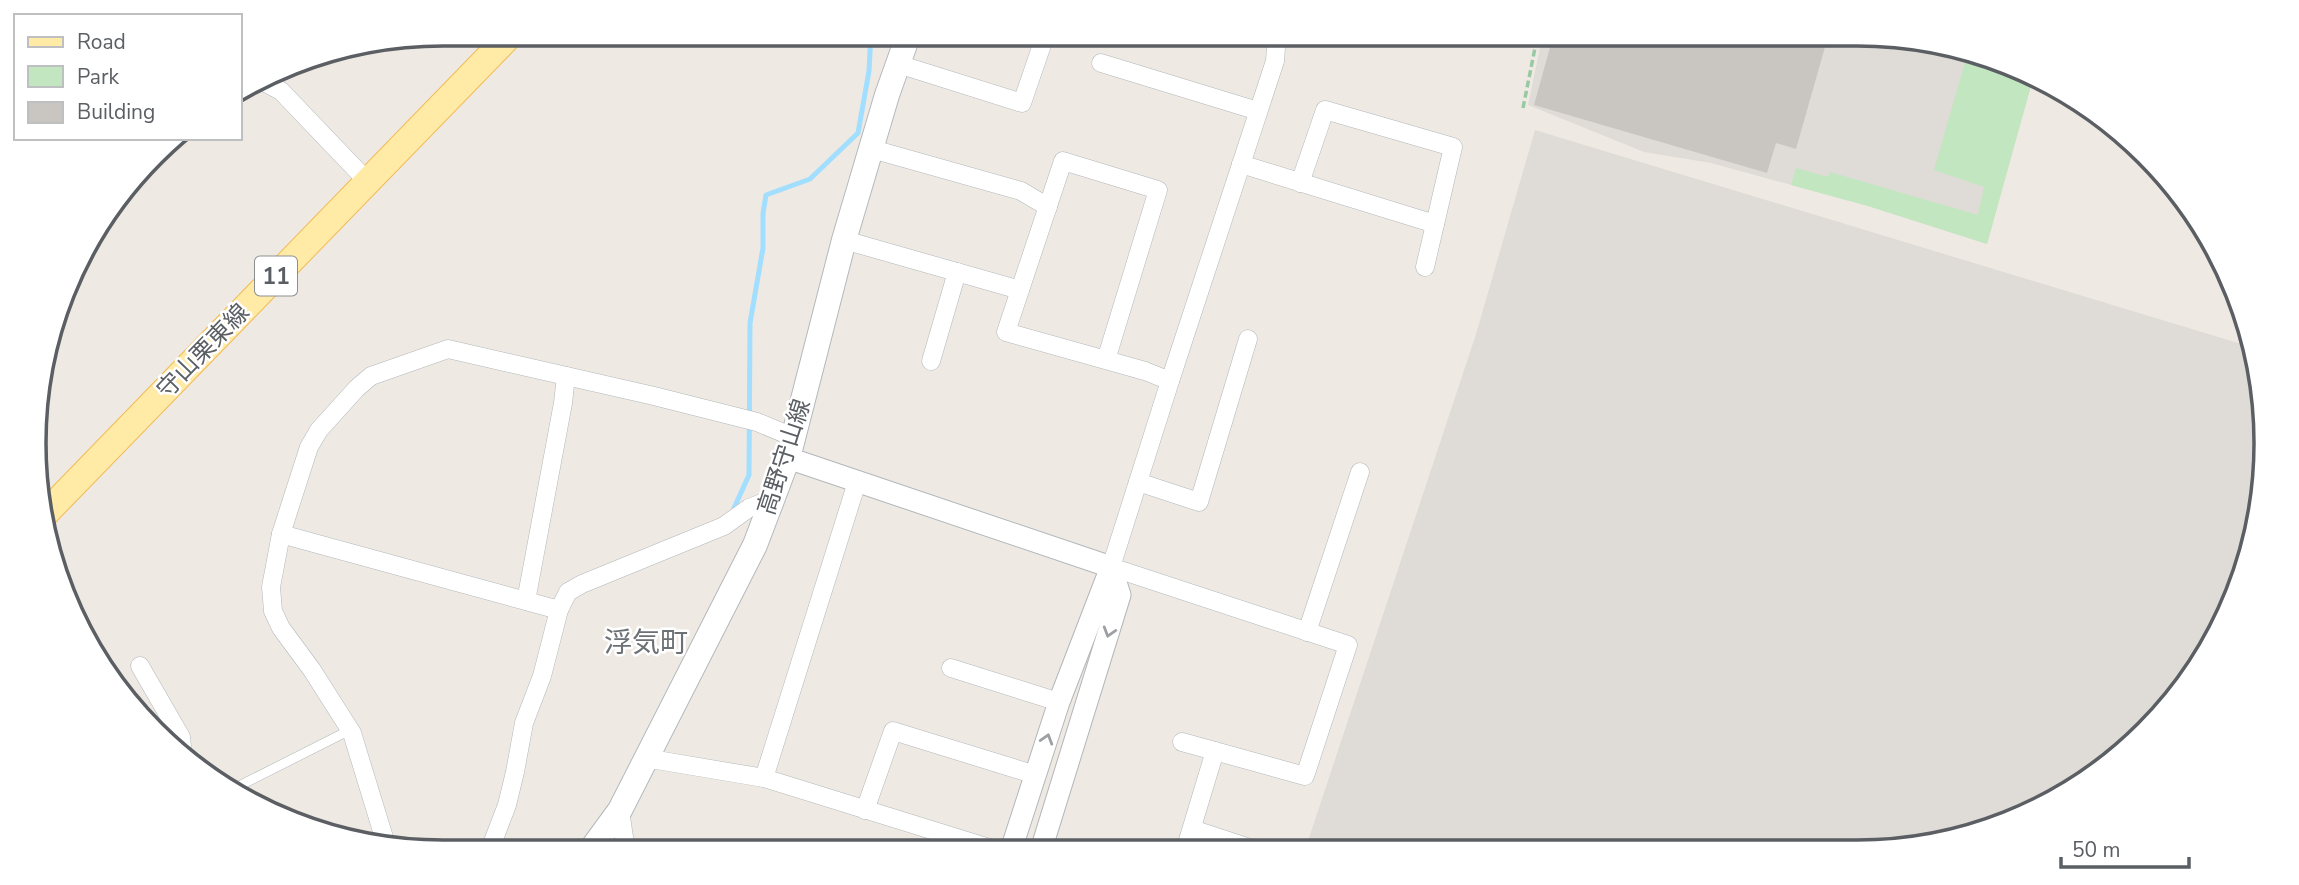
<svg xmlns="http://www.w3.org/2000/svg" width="2299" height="885" viewBox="0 0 2299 885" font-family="'Nunito Sans','Noto Sans JP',sans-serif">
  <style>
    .industrial { fill: #dfdcd7 }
    .green { fill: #c2e6bf }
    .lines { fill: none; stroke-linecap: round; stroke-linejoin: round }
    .stream { stroke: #a1deff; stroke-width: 5 }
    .building { fill: #c9c5c0 }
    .service-casing { stroke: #b3b6ba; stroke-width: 10 }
    .minor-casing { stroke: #b3b6ba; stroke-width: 19 }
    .tertiary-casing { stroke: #b3b6ba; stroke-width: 23 }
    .secondary-casing { stroke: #b4b8bd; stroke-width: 26 }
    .primary-casing { stroke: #f2bb57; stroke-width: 28 }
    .path { stroke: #99c9a2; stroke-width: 3.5; stroke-dasharray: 7 3.5; stroke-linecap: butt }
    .service { stroke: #fff; stroke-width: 9 }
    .minor { stroke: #fff; stroke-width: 18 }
    .tertiary { stroke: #fff; stroke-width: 21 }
    .secondary { stroke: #fff; stroke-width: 24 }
    .primary { stroke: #ffeaa6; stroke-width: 26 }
    .oneway { stroke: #9d9fa2 }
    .labels { text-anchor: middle; stroke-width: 5; stroke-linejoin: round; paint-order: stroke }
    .shield { fill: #fff; stroke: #8c8f92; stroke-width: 2 }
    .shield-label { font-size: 23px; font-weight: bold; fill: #5b5f64 }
    .street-label { font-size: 24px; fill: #5b5f64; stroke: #fff }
    .quarter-label { font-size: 28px; fill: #6c7176; stroke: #fff }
    .rim { fill: none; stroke: #5b5f64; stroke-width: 3.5 }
  </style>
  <rect width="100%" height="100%" fill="#eeeae3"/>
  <!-- industrial -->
  <g class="industrial">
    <path d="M1543,33H1857L1963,47L2032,82L1987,244L1868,206L1711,163L1644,152L1528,105Z"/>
    <path d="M1535,130L2248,346L2262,389L2252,549L2197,670L2127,750L2037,810L1910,848L1305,850L1476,334Z"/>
  </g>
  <!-- green -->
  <path class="green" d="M1927,43L1963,47L2032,82L1987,244L1868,206L1791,185L1796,168L1828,177L1830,172L1978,215L1984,187L1934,170L1967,55Z"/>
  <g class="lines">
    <!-- stream -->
    <path class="stream" d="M734,508L749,475L750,323L763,248V213L766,195L810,179L858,133L869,71L871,33"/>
  </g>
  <!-- building -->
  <path class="building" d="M1554,33H1829L1796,149L1776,143L1767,173L1534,105Z"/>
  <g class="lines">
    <!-- service casing -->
    <g class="service-casing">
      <path id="service" d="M235,788L350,730"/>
    </g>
    <!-- minor casing -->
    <g class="minor-casing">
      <g id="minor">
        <path d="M1101,63L1258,111"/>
        <path d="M898,64L1022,103L1046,33"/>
        <path d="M264,82L281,91L368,182"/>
        <path d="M872,149L1021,191L1048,207"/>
        <path d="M1241,164L1435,224"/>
        <path d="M1300,183L1325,110L1453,147L1425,267"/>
        <path d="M844,240L1020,290"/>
        <path d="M1106,360L1158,190L1063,161L1006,332L1145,371L1170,381L1111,567L1348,645L1305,776L1182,742"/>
        <path d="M931,361L957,272"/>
        <path d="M1170,381L1275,61L1277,33"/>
        <path d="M1138,482L1199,502L1248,339"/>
        <path d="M281,534L559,610"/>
        <path d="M526,601L563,403L566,376"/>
        <path d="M1307,632L1360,472"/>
        <path d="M140,666L181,737L182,747L178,751"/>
        <path d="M951,668L1059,702"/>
        <path d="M645,758L764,778L996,850"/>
        <path d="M764,778L857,482"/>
        <path d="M620,810L626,851"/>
        <path d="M865,810L893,731L1036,775"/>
        <path d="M1192,829L1256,850"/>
        <path d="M386,844L352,733L312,670L281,628L273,611L271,587L281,534L309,447L319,430L357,388L371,376L448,349L654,396L757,422L793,437"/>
        <path d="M1185,850L1215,751"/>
        <path d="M489,852L507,805L515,772L524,723L542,676L559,610L568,592L582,584L724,526L749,508L772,499"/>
      </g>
    </g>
    <!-- tertiary casing -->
    <g class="tertiary-casing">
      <g id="tertiary">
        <path d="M788,458L1111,567"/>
        <path d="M1011,850L1059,702L1111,567"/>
        <path d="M1041,850L1120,595L1111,567"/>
      </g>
    </g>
    <!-- secondary casing -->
    <g class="secondary-casing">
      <path id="secondary" d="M590,851L620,810L755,545L788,458L844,240L887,95L909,33"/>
    </g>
    <!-- primary casing -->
    <g class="primary-casing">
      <path id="primary" d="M41,518L512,33"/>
    </g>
    <!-- path -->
    <path class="path" d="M1523,108L1538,33"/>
    <!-- service -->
    <use href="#service" class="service"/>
    <!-- minor -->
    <use href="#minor" class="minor"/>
    <!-- tertiary -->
    <use href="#tertiary" class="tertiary"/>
    <!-- secondary -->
    <use href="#secondary" class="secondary"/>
    <!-- primary -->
    <use href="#primary" class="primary"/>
  </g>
  <!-- one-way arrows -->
  <defs><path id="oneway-chevron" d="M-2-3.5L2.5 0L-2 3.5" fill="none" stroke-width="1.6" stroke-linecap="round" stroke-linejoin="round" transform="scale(1.75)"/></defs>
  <g class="oneway">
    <use href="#oneway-chevron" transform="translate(1109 632) rotate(107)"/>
    <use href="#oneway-chevron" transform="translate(1047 739) rotate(-73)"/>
  </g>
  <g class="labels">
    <!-- shield labels -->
    <rect class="shield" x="255" y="256.5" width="42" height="39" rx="5"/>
    <g class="shield-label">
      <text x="276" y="284">11</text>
    </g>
    <!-- street labels -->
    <g class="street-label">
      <text transform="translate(203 351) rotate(-46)" y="8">守山栗東線</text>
      <text transform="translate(784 457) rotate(-72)" y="8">高野守山線</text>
    </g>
    <!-- quarter labels -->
    <g class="quarter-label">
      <text x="646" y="652">浮気町</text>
    </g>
  </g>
  <!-- crop -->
  <path d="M0 0H2299V885H0ZM443 46H1857A397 397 0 0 1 2254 443V443A397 397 0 0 1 1857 840H443A397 397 0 0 1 46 443V443A397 397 0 0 1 443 46Z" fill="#fff" fill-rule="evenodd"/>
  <path class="rim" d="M443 46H1857A397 397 0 0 1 2254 443V443A397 397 0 0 1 1857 840H443A397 397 0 0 1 46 443V443A397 397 0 0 1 443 46Z"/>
  <!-- legend -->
  <rect x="14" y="14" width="228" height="126" fill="#ffffff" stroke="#bdbfc1" stroke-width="2"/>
  <rect x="28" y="37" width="35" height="10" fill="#ffeaa6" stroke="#bdbfc1" stroke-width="2"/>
  <text x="77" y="49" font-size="21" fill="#5b5f64">Road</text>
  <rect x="28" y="66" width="35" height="21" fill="#c2e6bf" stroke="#bdbfc1" stroke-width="2"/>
  <text x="77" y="84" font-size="21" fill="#5b5f64">Park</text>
  <rect x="28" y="102" width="35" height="21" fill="#c9c5c0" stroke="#bdbfc1" stroke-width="2"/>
  <text x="77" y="119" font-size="21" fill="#5b5f64">Building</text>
  <!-- scale -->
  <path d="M2061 857v10h128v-10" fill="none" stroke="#5b5f64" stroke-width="3.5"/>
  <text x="2072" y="857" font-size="21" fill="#5b5f64" stroke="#ffffff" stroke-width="5" paint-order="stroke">50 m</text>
</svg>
